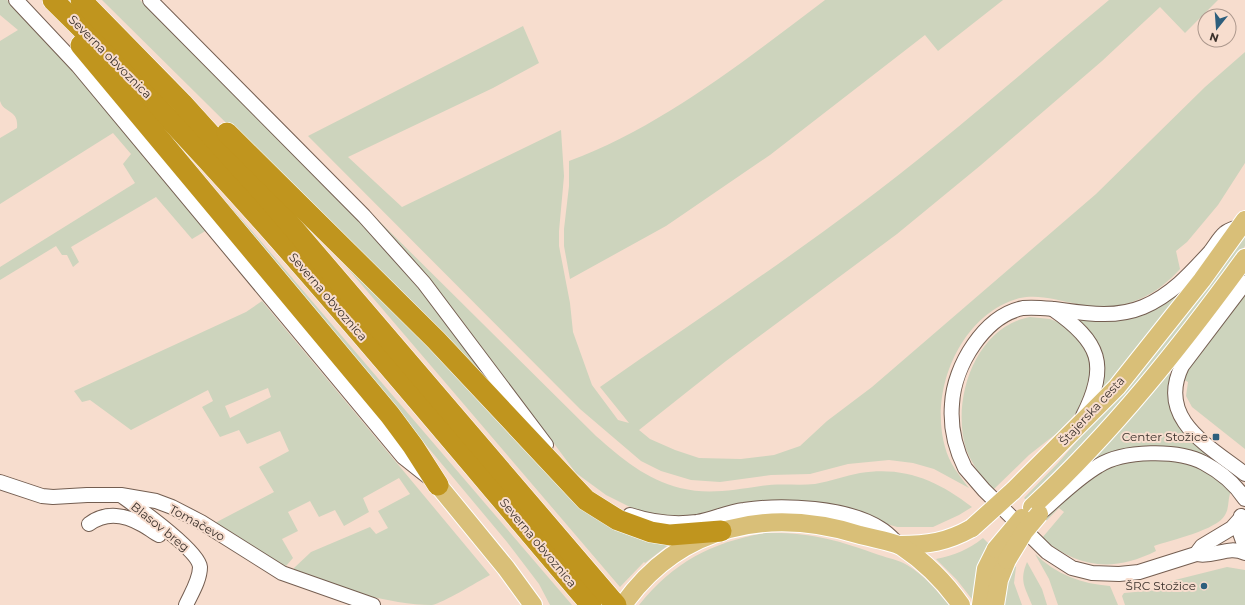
<svg xmlns="http://www.w3.org/2000/svg" width="1245" height="605" viewBox="0 0 1245 605" font-family="Montserrat,sans-serif">
  <style>
    .green { fill: #cdd4bd; fill-rule: evenodd }
    .lines { fill: none; stroke-linecap: round; stroke-linejoin: round }
    .minor-casing { stroke: #745e51; stroke-width: 16 }
    .major-casing { stroke: #fff; stroke-width: 20 }
    .highway-casing { stroke: #fff; stroke-width: 22 }
    .minor { stroke: #fff; stroke-width: 14 }
    .major { stroke: #d9bf78; stroke-width: 18 }
    .highway { stroke: #c0951e; stroke-width: 21 }
    .major-bridge-casing { stroke: #fff; stroke-width: 20; stroke-linecap: butt }
    .major-bridge { stroke: #d9bf78; stroke-width: 18 }
    .poi-dot { fill: #2d5e7c; stroke: #f7ddce; stroke-width: 1.5 }
    .labels { text-anchor: middle; stroke-width: 4; stroke-linejoin: round; paint-order: stroke }
    .street-label { font-size: 12px; fill: #3b312b; stroke: #f7ddce }
    .poi-label { font-size: 12px; fill: #3b312b; stroke: #f7ddce; text-anchor: end }
  </style>
  <rect width="100%" height="100%" fill="#f7ddce"/>
  <!-- green -->
  <g class="green">
    <path d="M0,0H7L73,70L207,230L192,239L156,197L71,247L79,262L73,267L67,255H62L56,246L0,280V267L135,183L123,164L131,154L113,133L0,204V138L17,128C19,109 4,114 0,101C0,93 0,53 0,41L18,30L0,15Z"/>
    <path d="M102,0H140L359,221L431,302L496,390Z"/>
    <path d="M825,0H1003L938,51L925,35L770,155L666,226L570,279L564,246V229L569,186V161C663,126 745,60 825,0Z"/>
    <path d="M1109,0H1218L1185,33L1160,7L1102,61L981,165L897,234L726,361L639,430L650,439L675,450L699,458L741,459L774,455L800,446L827,421L872,387L1096,194L1205,87L1245,52V163L1218,205L1187,242L1176,251L1180,269C1152,300 1119,313 1077,304C1058,300 1038,294 1020,298C960,314 929,391 945,447C949,463 959,475 969,488L934,469L913,463L889,460L848,464L810,474L771,475L720,482L691,480L661,471L641,461L580,409L308,136L523,26L539,63L493,88L348,157L402,207L561,130L564,176L559,231V246L570,303L573,332L592,385L618,420L629,423L600,387C686,327 774,269 858,206C945,141 1026,69 1109,0Z"/>
    <path d="M209,182L252,231L572,605H550L539,584L507,542L207,183Z"/>
    <path d="M369,211L596,436C621,458 647,480 680,488C708,495 733,490 761,486C779,483 798,486 815,484C831,481 845,476 860,473C904,466 937,480 972,507L959,515L933,527H897L840,510L666,518L636,510L606,495L576,473L454,310Z"/>
    <path d="M1245,232V246C1179,337 1106,422 1031,504L1024,498L1058,463L1133,377Z"/>
    <path d="M326,243L565,486L671,543L645,563L644,562L620,587Z"/>
    <path d="M1192,279L1156,328L1101,392L1076,318L1100,320Z"/>
    <path d="M1245,292V449L1192,407L1186,396L1188,382L1182,379L1184,373Z"/>
    <path d="M262,301L490,575C477,582 443,603 432,605C390,605 333,587 293,572L294,568L311,552L370,527L376,534L388,528L378,511L410,494L399,478L363,498L369,512L344,526L335,510L319,517L310,501L288,512L298,531L282,539L293,558L286,566H282L213,524L274,492L259,467L289,451L280,431L247,444L239,430L220,437L202,407L213,401L208,390L131,430L90,400L82,402L74,391L246,312ZM268,388L271,397L230,418L225,406Z"/>
    <path d="M1030,317L1050,319L1070,327L1088,350L1093,374L1081,408L1057,433L1029,455L993,490C982,477 972,465 966,449C951,400 975,327 1030,317Z"/>
    <path d="M1168,373L1172,375C1172,387 1170,401 1173,413C1177,430 1194,442 1207,453L1203,458L1191,453L1089,465L1086,464Z"/>
    <path d="M1128,460H1179L1206,470L1232,489C1227,498 1230,507 1225,515C1217,530 1171,540 1154,546L1156,551C1114,572 1079,569 1042,538L1064,512L1059,508L1046,521L1043,519L1066,496L1103,469Z"/>
    <path d="M766,533C810,532 838,540 879,555C888,558 899,560 907,565C924,575 937,591 949,605H639C674,562 712,542 766,533Z"/>
    <path d="M983,538L991,546L975,603L957,580L936,559C955,555 968,550 983,538Z"/>
    <path d="M1035,554C1056,574 1081,584 1110,586L1118,605H1058L1049,579Z"/>
    <path d="M1027,562L1042,589L1047,605H1032C1025,587 1019,581 1027,562Z"/>
    <path d="M1013,565L1016,567L1014,583L1022,605H1003L1004,592Z"/>
    <path d="M1227,567L1245,570V605H1125L1122,596L1124,593L1157,590L1171,581Z"/>
  </g>
  <g class="lines">
    <!-- minor casing -->
    <g class="minor-casing">
      <g id="minor">
        <path d="M16,0L78,66L403,457L427,476"/>
        <path d="M150,0L364,216L424,283L546,445"/>
        <path d="M1245,283L1182,366C1156,419 1209,446 1245,474"/>
        <path d="M1054,310C1100,342 1109,365 1083,416"/>
        <path d="M0,482L42,496L53,497L87,495H121L156,501L172,507L201,522L282,573L373,605"/>
        <path d="M122,496C137,507 199,551 200,567C200,580 191,594 186,605"/>
        <path d="M1039,514C1058,498 1076,479 1098,466C1123,450 1178,449 1204,463C1221,472 1235,484 1245,499"/>
        <path d="M630,515C651,522 674,525 697,522C713,519 728,512 744,510C782,504 848,507 881,529C888,533 893,539 899,545"/>
        <path d="M1241,516L1239,530L1245,547"/>
        <path d="M1240,519L1232,528L1202,546L1196,554L1139,572L1119,574L1092,573L1072,568L1047,552L984,490L965,468C955,448 950,427 952,404C954,366 984,316 1023,308C1034,307 1043,308 1054,309C1084,313 1114,319 1143,307C1171,295 1190,274 1210,252C1215,246 1219,238 1225,233C1229,229 1236,228 1241,226"/>
        <path d="M89,524C106,511 126,515 143,525C149,528 154,533 159,535"/>
        <path d="M1196,554C1214,558 1228,545 1245,553"/>
      </g>
    </g>
    <!-- major casing -->
    <g class="major-casing">
      <g id="major">
        <path d="M438,485L506,568L533,605"/>
        <path d="M1013,491L1117,387L1202,280L1245,220"/>
        <path d="M1032,507C1112,433 1181,346 1245,258"/>
        <path d="M899,545C928,545 947,542 972,528"/>
        <path d="M623,605C680,524 770,507 860,535C869,537 895,543 901,546C925,562 945,582 961,605"/>
        <path d="M981,605L986,569L996,549"/>
        <path d="M995,605L999,580L1007,560"/>
      </g>
    </g>
    <!-- highway casing -->
    <g class="highway-casing">
      <g id="highway">
        <path d="M53,0C246,189 416,400 591,605"/>
        <path d="M81,0L182,103L265,195L616,605"/>
        <path d="M81,45L390,415L413,446L438,485"/>
        <path d="M227,133L436,340L586,500L618,520L651,532L670,535L721,531"/>
      </g>
    </g>
    <!-- minor -->
    <use href="#minor" class="minor"/>
    <!-- major -->
    <use href="#major" class="major"/>
    <!-- highway -->
    <use href="#highway" class="highway"/>
    <!-- major-bridge casing -->
    <g class="major-bridge-casing">
      <g id="major-bridge">
        <path d="M972,528L1013,491"/>
        <path d="M996,549L1022,518"/>
        <path d="M1007,560L1024,532L1039,514"/>
      </g>
    </g>
    <!-- major-bridge -->
    <use href="#major-bridge" class="major-bridge"/>
  </g>
  <!-- markers -->
  <g class="poi-dot">
    <rect x="1212" y="433" width="8" height="8" rx="2"/>
    <circle cx="1204" cy="586" r="4"/>
  </g>
  <g class="labels">
    <!-- street labels -->
    <g class="street-label">
      <text transform="translate(110 57) rotate(45)" y="4">Severna obvoznica</text>
      <text transform="translate(328 297) rotate(49)" y="4">Severna obvoznica</text>
      <text transform="translate(1092 411) rotate(-47)" y="4">Štajerska cesta</text>
      <text transform="translate(197 523) rotate(29)" y="4">Tomačevo</text>
      <text transform="translate(160 527) rotate(39)" y="4">Blasov breg</text>
      <text transform="translate(538 543) rotate(50)" y="4">Severna obvoznica</text>
    </g>
    <!-- poi labels -->
    <g class="poi-label">
      <text x="1208" y="441">Center Stožice</text>
      <text x="1196" y="590">ŠRC Stožice</text>
    </g>
  </g>
  <!-- north arrow -->
  <g transform="translate(1217 28) rotate(197)"><circle r="19" fill="#f7ddce" stroke="#ac988d"/>
  <path d="M0-3L7 15L0 10L-7 15Z" fill="#2d5e7c"/>
  <text y="-6" font-size="11" font-weight="bold" text-anchor="middle" fill="#3b312b">N</text>
  </g>
</svg>
